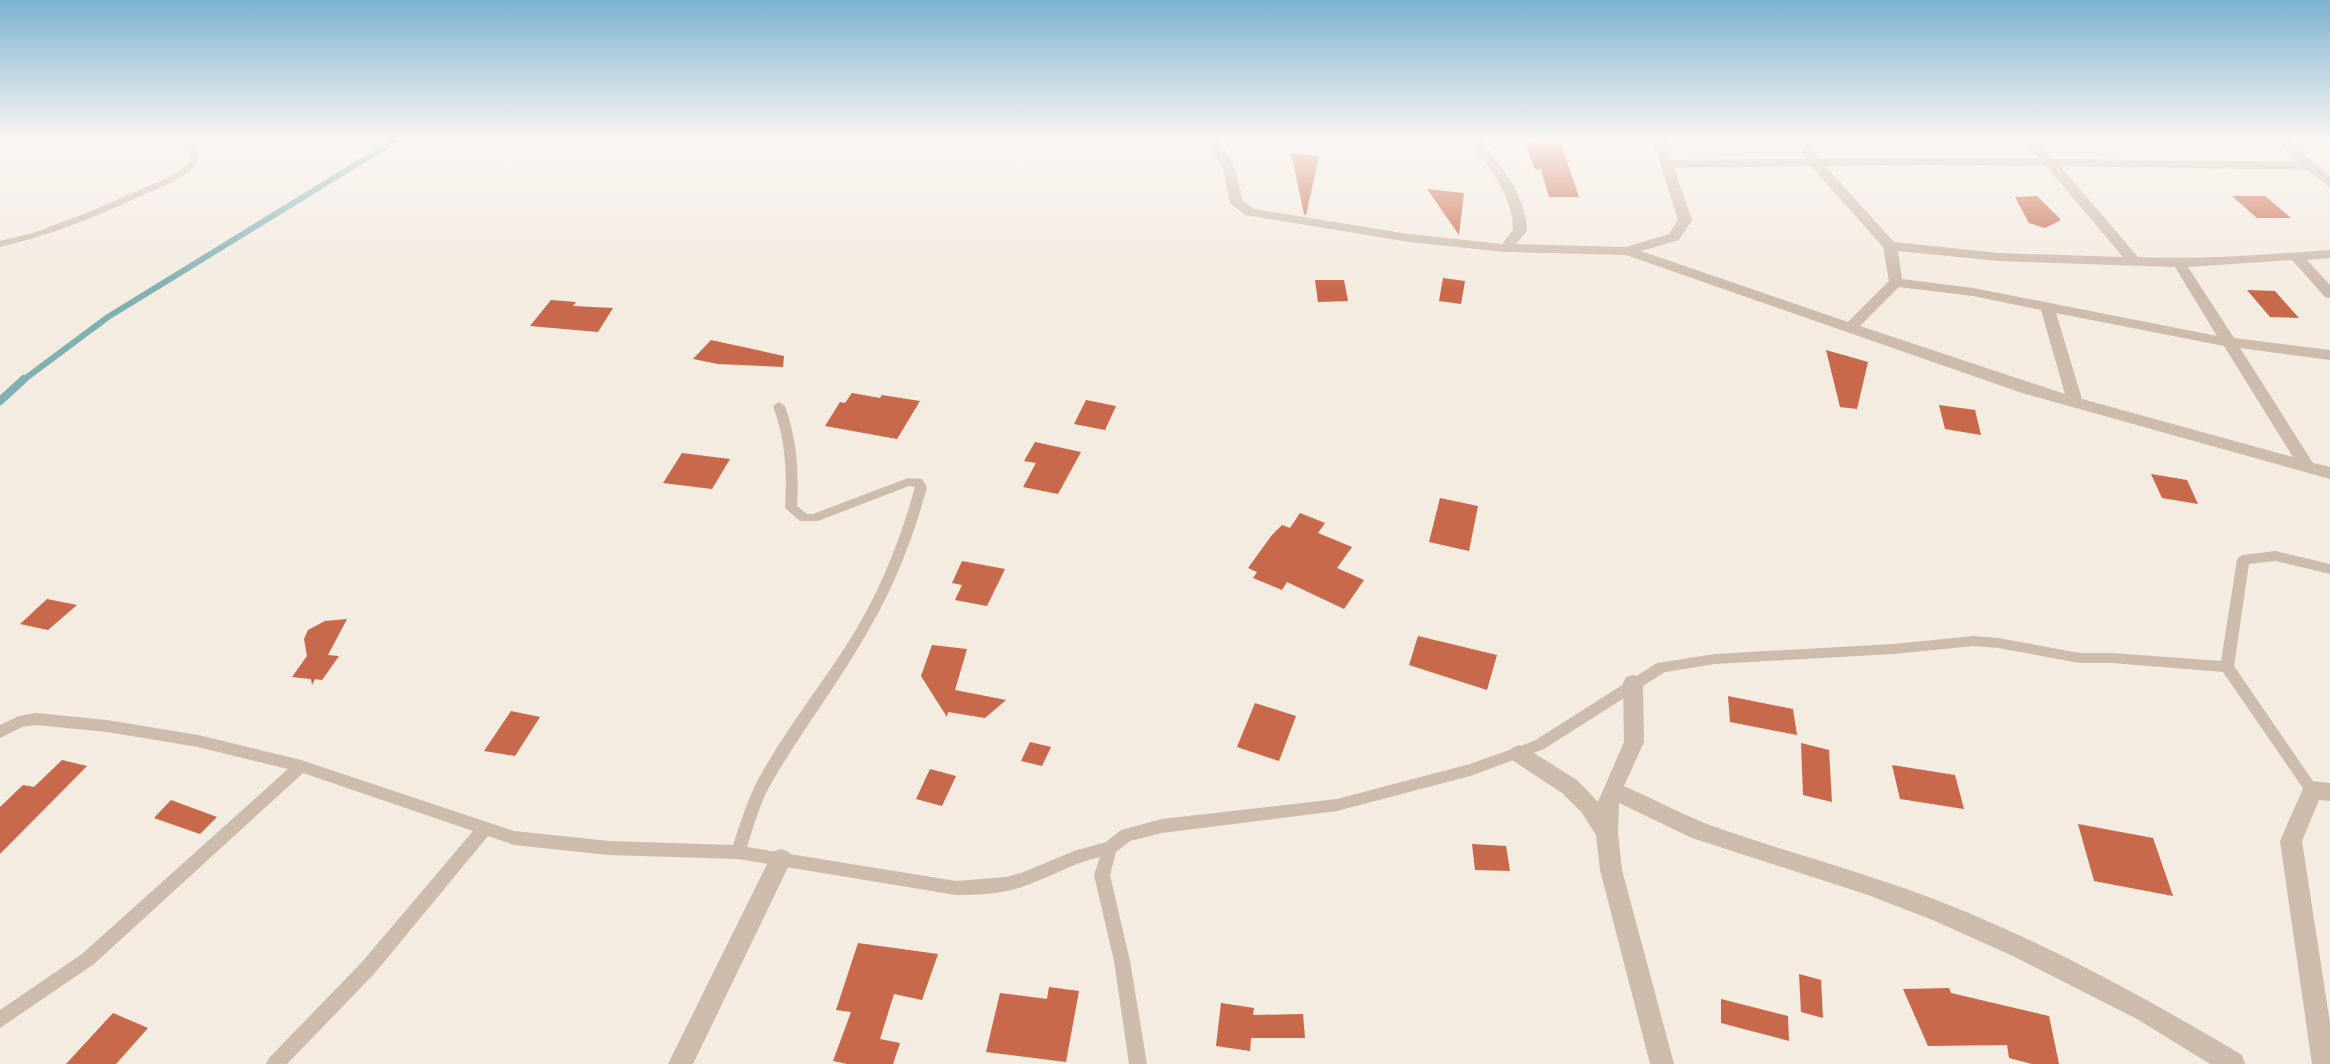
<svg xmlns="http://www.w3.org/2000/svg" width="2330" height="1064" viewBox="0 0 2330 1064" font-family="'Roboto Condensed',sans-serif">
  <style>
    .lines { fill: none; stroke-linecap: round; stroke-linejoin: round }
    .stream-far1 { stroke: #7fb0b2; stroke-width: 6 }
    .stream { stroke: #7fb0b2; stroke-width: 8 }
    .building { fill: #c8694b }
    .lane { fill: #cdbbac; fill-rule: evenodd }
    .street { fill: #cdbbac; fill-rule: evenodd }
  </style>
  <rect width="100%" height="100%" fill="#f4ebe1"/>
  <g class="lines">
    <!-- stream-far1 -->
    <path class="stream-far1" d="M22,381L108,317L396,140"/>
    <!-- stream -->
    <path class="stream" d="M0,401L24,379"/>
  </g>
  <!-- building -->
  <g class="building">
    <path d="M1531,140H1555L1557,144H1561L1579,197H1549L1541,169H1535L1526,145H1533Z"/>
    <path d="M1291,153L1319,156L1306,215L1304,214Z"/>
    <path d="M1427,189L1464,193L1459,235Z"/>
    <path d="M2037,196L2061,220L2045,228L2029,223L2015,197Z"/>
    <path d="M2232,196H2265L2291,218H2257Z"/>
    <path d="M1443,278L1465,281L1461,304L1439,301Z"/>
    <path d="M1315,280H1344L1348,301L1318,302Z"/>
    <path d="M2247,290L2275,291L2299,318L2270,317Z"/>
    <path d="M551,300L576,302L573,306L613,308L598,332L530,326Z"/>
    <path d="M711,340L784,356L783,367L718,364L693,359Z"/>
    <path d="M1826,350L1868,362L1857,409L1840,407Z"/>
    <path d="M852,393L880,398L882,395L920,401L897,439L825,426L840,402L845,403Z"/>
    <path d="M1086,400L1116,406L1105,430L1074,424Z"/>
    <path d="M1939,405L1975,410L1981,435L1945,429Z"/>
    <path d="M1035,442L1081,452L1058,494L1023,487L1036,463L1024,461Z"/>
    <path d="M682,453L730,459L712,489L663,483Z"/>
    <path d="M2151,474L2187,480L2198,504L2162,498Z"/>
    <path d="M1440,498L1478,506L1469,551L1429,542Z"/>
    <path d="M1300,513L1325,523L1318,533L1352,547L1337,568L1364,580L1344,609L1287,582L1282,590L1253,578L1257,572L1248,568L1272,535L1282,525L1290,528Z"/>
    <path d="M962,561L1005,569L987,606L955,600L962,585L952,583Z"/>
    <path d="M47,599L77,605L48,630L20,624Z"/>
    <path d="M347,619L328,655L339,656L322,680L315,679L312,685L311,679L292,677L307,656L304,639L308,630L325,621Z"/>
    <path d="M1418,636L1497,655L1487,690L1409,665Z"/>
    <path d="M932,645L967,649L955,690L1006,700L985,718L948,712L947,717L921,676Z"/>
    <path d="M1728,696L1793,709L1797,735L1730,722Z"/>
    <path d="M1255,703L1296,716L1279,761L1237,747Z"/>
    <path d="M511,711L540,717L515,756L484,751Z"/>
    <path d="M1030,742L1051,747L1042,766L1021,761Z"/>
    <path d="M1801,743L1829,750L1832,802L1803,795Z"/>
    <path d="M62,760L87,766L0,854V807L23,785L34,787Z"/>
    <path d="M1892,765L1955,775L1964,809L1900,799Z"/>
    <path d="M930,769L956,776L942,806L916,799Z"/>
    <path d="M171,800L217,817L200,834L154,818Z"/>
    <path d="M2078,824L2153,838L2173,896L2094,881Z"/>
    <path d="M1472,844L1506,846L1510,871L1475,870Z"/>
    <path d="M858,943L938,954L922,1000L894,994L880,1039L900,1043L893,1064H847L833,1061L851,1012L836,1010Z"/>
    <path d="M1799,974L1821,980L1823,1018L1801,1012Z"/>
    <path d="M1049,987L1079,991L1066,1062L986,1052L1000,993L1047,999Z"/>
    <path d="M1949,988L1951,993L2049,1016L2059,1064H2032L2009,1058L2007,1045L1928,1046L1903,989Z"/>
    <path d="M1721,999L1788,1016L1789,1041L1721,1023Z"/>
    <path d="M1221,1003L1254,1008L1253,1015L1303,1014L1305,1038H1251L1250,1051L1216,1046Z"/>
    <path d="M113,1013L148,1028L116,1064H66Z"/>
  </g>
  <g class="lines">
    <!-- lane -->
    <g class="lane">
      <path d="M180,140H190L199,149L198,162C183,181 160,187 138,197C93,218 48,236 0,247V241L33,233L84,214L165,179L179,171L190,161L191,150Z"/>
      <path d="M779,402L785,406C797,440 799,471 797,506L807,514H813L908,478L922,479L927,487C912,543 891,594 861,643C833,691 799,735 772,782C760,802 754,825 747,847L956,881L1006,877L1021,873L1074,851L1106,842L1121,830L1162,819L1337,799L1470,764L1534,741L1657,663L1715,654L1893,644L1974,636L1998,638L2080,653H2112L2221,661L2237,560L2239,557L2243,555L2275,551L2330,564V574L2275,561L2249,564L2234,666L2319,790L2317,794L2312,796L2307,794L2223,672L2112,663H2080L1998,648L1974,646L1893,654L1715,664L1665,672L1544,749L1470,776L1337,811L1162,833L1130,841L1116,852L1110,875L1130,961L1147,1064H1129L1114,961L1094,875L1100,857C1072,863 1049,878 1022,887C1001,894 978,895 956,895L738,859L609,855L514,845L488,836L374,974L287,1064H266L269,1058L362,962L473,831L303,773L94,964L0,1028V1010L82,954L288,769L198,747L107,732L36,725L22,727L0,738V725L19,716L36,713L107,720L198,735L301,760L514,831L609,841L733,845C741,821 748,798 760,776C786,729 822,684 851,638C880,591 900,541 915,487L909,486L818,521H800L785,508C787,472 786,441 773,406Z"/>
    </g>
    <!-- street -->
    <g class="street">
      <path d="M1208,140H1220L1235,169L1243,201L1254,209L1409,234L1502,244L1513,230C1513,195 1489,168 1470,140H1482C1502,169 1526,195 1527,231L1516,244L1626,247L1669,234L1678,220L1653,140H1665L1672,160L1806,159L1796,140H1808L1819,159H2039L2024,140H2037L2053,159L2298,162L2274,140H2288L2330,176V187L2307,170L2060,166L2138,257C2203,260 2267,254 2330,250V258L2307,260L2330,285V298L2325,297L2292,260L2188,267L2234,338L2330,350V360L2240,348L2313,463L2330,467V479L2022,393L1626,255L1505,252L1409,242L1245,215L1230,203L1223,169ZM1930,165L2046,166L2123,257L1999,253L1894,242L1825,166ZM1811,166L1883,247L1889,281L1848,322L1641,251L1679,240L1692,220L1674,168ZM1898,251L1999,261L2175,267L2217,336L1973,288L1902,279ZM1899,287L1973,296L2041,310L2065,394L1860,326ZM2056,313L2224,346L2293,457L2082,399Z"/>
      <path d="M1633,675L1640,677L1643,683L1644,742L1624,786C1652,798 1679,813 1707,824C1787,853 1869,873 1949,905C2051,946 2148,999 2242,1055L2245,1064H2210L2137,1019L2015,957L1935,921L1868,895L1692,838L1619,803L1618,833L1622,870L1674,1064H1650L1600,870L1596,835L1582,813L1562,793L1512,760L1509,754L1512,748L1519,745L1526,748L1577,780L1598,802L1624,742L1623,683L1626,677Z"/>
      <path d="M2312,781L2330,783V801L2319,800L2302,841L2330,1023V1064H2312L2280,841L2305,784Z"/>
      <path d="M781,849L789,852L792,859L693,1064H668L773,852Z"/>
    </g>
  </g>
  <!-- sky -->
  <linearGradient id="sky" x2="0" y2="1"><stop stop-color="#7eb2d2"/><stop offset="0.48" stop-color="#faf6f2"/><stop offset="1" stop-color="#faf6f2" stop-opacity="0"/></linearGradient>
  <rect width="2330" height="289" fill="url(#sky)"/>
</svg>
